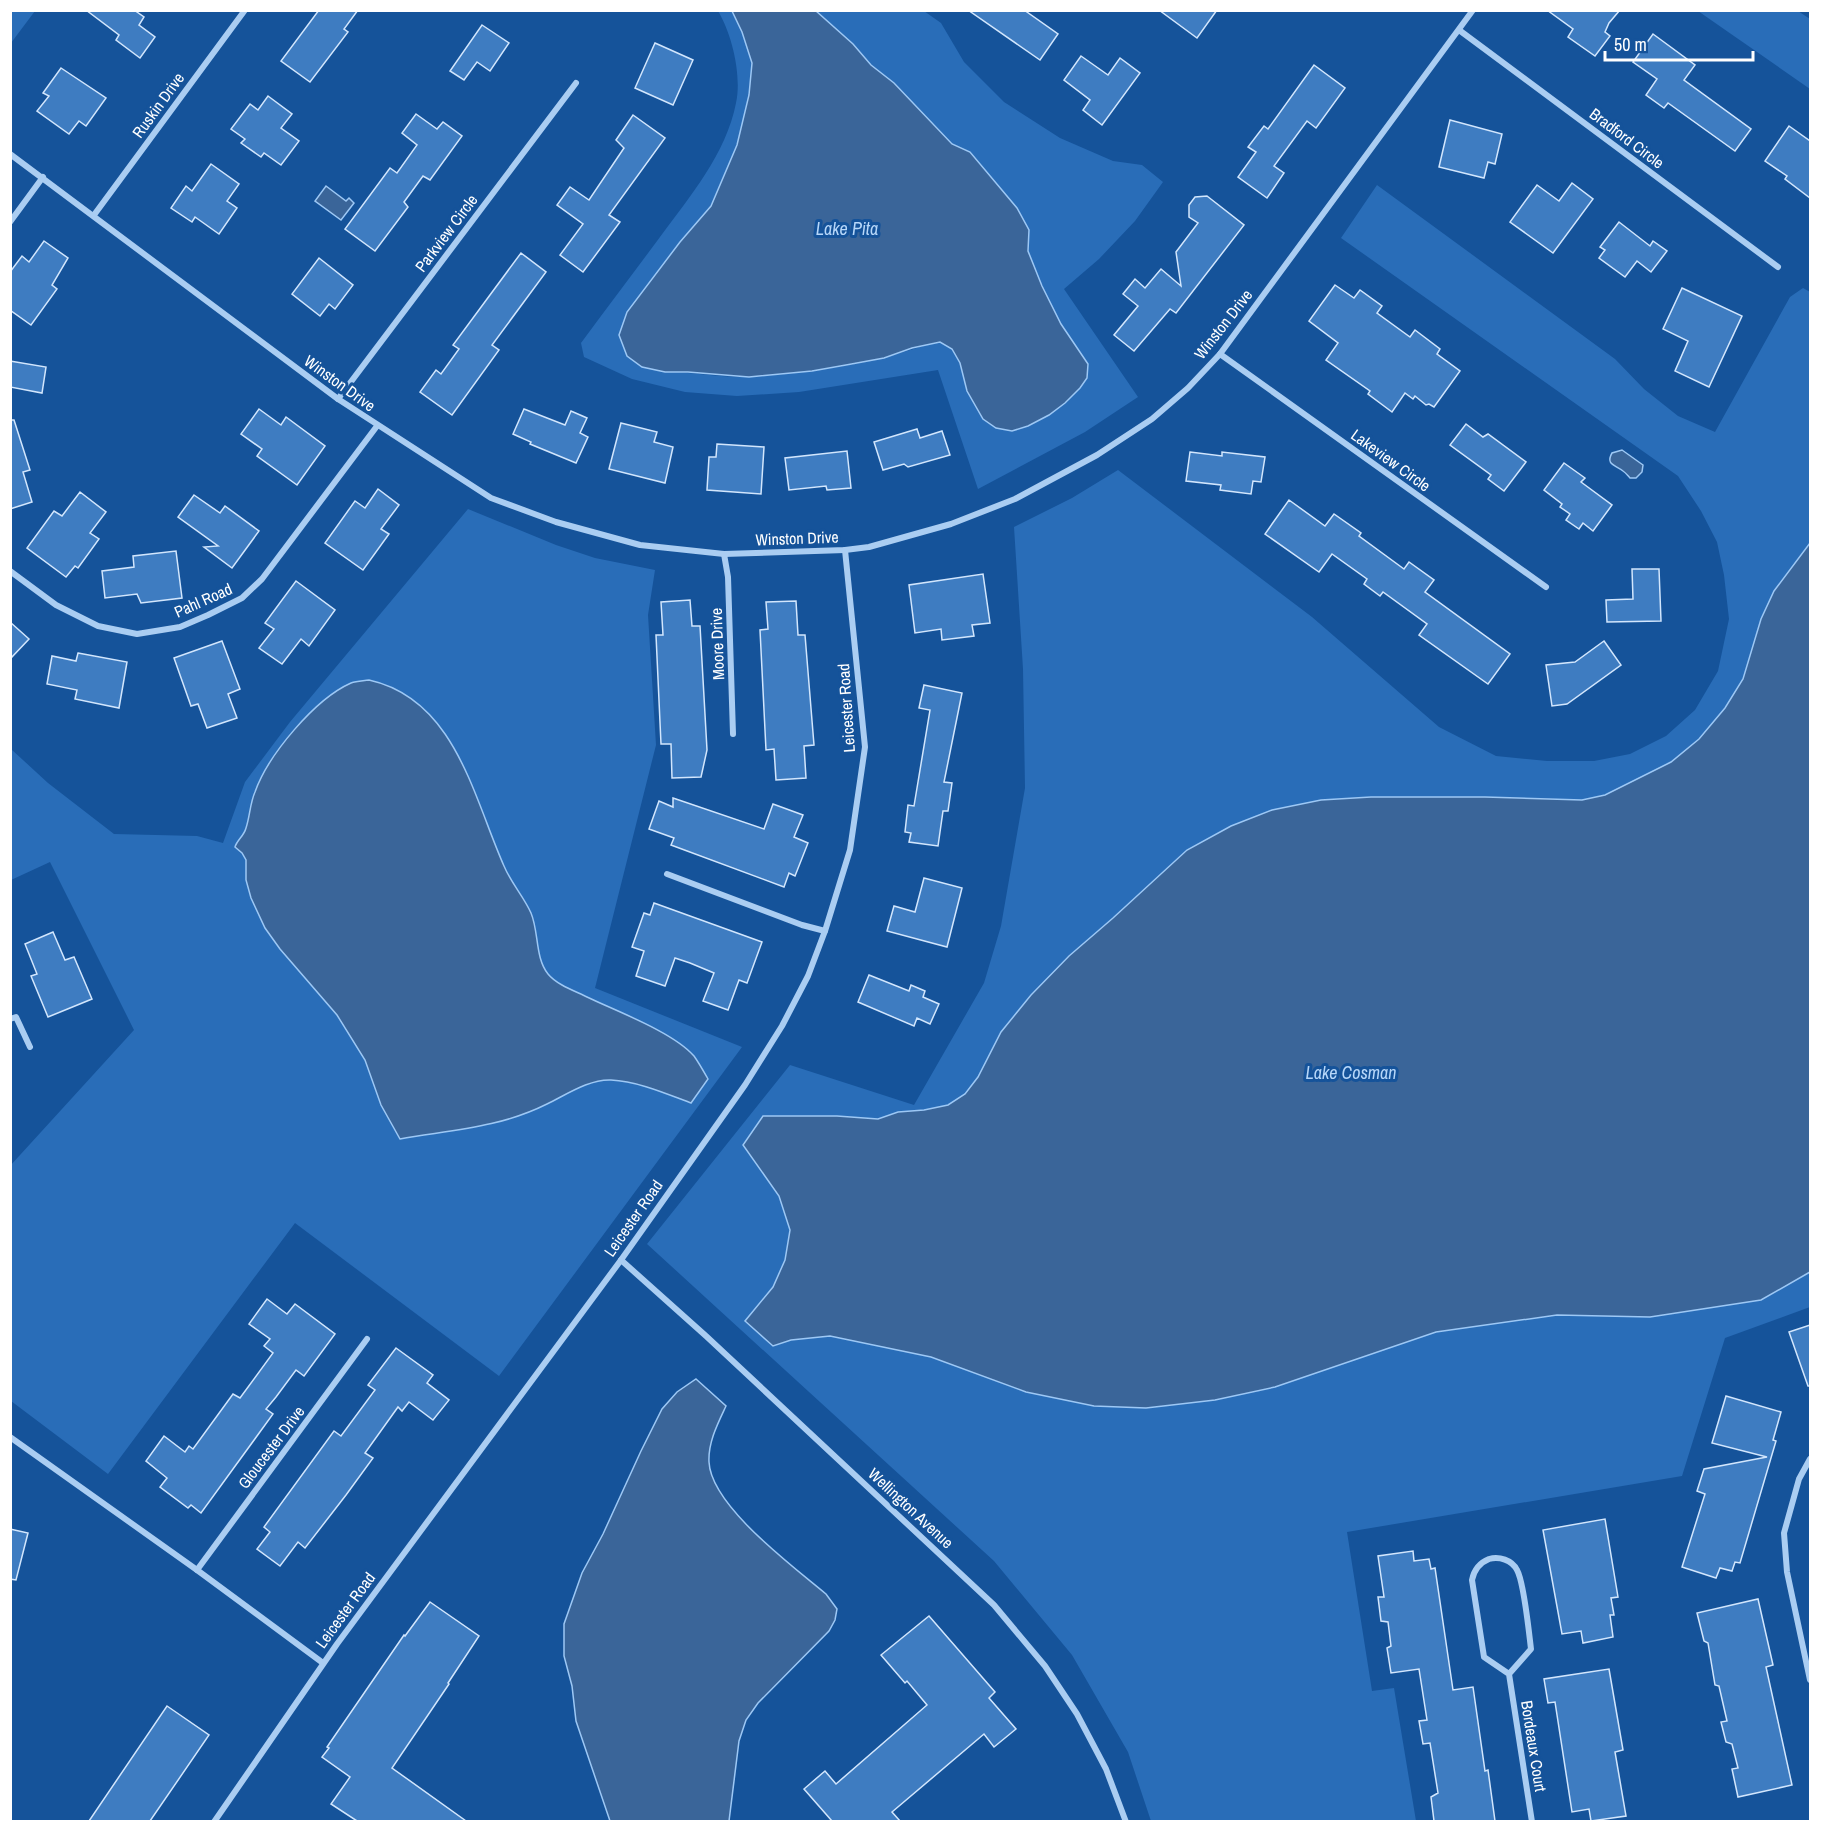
<svg xmlns="http://www.w3.org/2000/svg" width="1821" height="1832" viewBox="0 0 1821 1832" font-family="'Archivo Narrow',sans-serif">
  <style>
    .green { fill: #296db8 }
    .water { fill: #3a6599; stroke: #9dc8f5; stroke-width: 1.5 }
    .building { fill: #3e7cc1; stroke: #d2e6fd; stroke-width: 1.5 }
    .lines { fill: none; stroke-linecap: round; stroke-linejoin: round }
    .street { stroke: #aacdf2; stroke-width: 6 }
    .labels { text-anchor: middle; stroke-width: 6; stroke-linejoin: round; paint-order: stroke }
    .street-label { font-size: 16px; fill: #fff; stroke: #15539a }
    .water-label { font-size: 18px; font-style: italic; fill: #b7d7f9; stroke: #15539a }
  </style>
  <rect width="100%" height="100%" fill="#15539a"/>
  <!-- green -->
  <g class="green">
    <path d="M11,10L35,11L11,43L10,11Z"/>
    <path d="M718,11H732L742,32L752,63L749,95L737,145L711,205L680,242L665,372C693,372 723,378 751,377C795,374 840,368 883,358C902,353 920,346 940,342L952,349L960,363L967,391L1028,426C1048,416 1064,404 1080,388L1061,324L1042,286L1028,251L1029,230L970,152L952,145L894,83L871,65L853,44L816,11H924L941,23L964,62L1004,102L1060,138L1113,161L1142,165L1163,182L1135,221L1099,259L1064,289L1138,397L1085,432L978,489L938,370L799,392L737,396L685,392L632,379L584,357L581,343C607,308 634,272 660,237C690,196 726,154 736,103C742,76 732,34 718,11Z"/>
    <path d="M1698,11H1798L1810,19V89Z"/>
    <path d="M1377,185L1615,359L1644,389L1678,416L1715,432L1790,297L1803,288L1810,292V543L1774,591L1761,619L1743,679L1725,708L1699,739L1671,762L1605,795L1582,800L1485,797H1371L1322,800L1272,810L1232,826L1187,850L1113,918L1068,956L1031,994L1001,1032L978,1077L965,1094L948,1105L924,1110L898,1112L879,1119L837,1116H764L743,1144L779,1196L790,1230L785,1260L773,1287L745,1321L773,1346L791,1340L830,1336L931,1357L1026,1392L1094,1406L1146,1408L1215,1400L1275,1387L1436,1332L1557,1315L1650,1317L1761,1300L1810,1272V1307L1725,1338L1682,1476L1347,1532L1372,1691L1394,1688L1416,1821H1151L1128,1752L1072,1655L994,1561L647,1244L790,1065L914,1105L984,983L1001,926L1025,788L1023,669L1014,527L1072,498L1118,470L1312,617L1439,727L1496,756L1547,761H1594L1630,754L1666,736L1695,710L1718,671L1729,619L1724,575L1717,542L1701,511L1678,476L1341,238Z"/>
    <path d="M468,509L556,545L595,558L655,570L648,615L656,745L595,988L742,1047L499,1376L295,1223L108,1474L11,1401L10,1166L134,1030L50,862L11,880V749L48,783L114,834L197,836L223,843L245,782L290,722Z"/>
  </g>
  <!-- water -->
  <g class="water">
    <path d="M732,11H816L853,44L871,65L894,83L952,144L970,152L1017,208L1029,230L1028,251L1042,286L1061,324L1088,364L1087,378L1080,388L1065,403L1049,415L1028,426L1012,431L996,428L983,419L967,391L960,363L952,349L940,342L912,348L884,358L846,365L812,371L749,377L688,372H665L642,367L627,356L619,335L627,312L680,242L711,206L737,145L749,95L752,63L742,32Z"/>
    <path d="M326,186L346,201L349,198L354,203L341,220L315,201Z"/>
    <path d="M1622,450L1643,465L1642,472L1636,478H1630C1628,476 1626,473 1623,471C1616,465 1605,465 1612,453Z"/>
    <path d="M1810,543V1272L1761,1300L1650,1317L1557,1315L1436,1332L1275,1387L1215,1400L1146,1408L1094,1406L1026,1392L931,1357L830,1336L791,1340L773,1346L745,1321L773,1287L785,1260L790,1230L779,1196L743,1145L763,1116H837L878,1119L898,1112L924,1110L948,1105L965,1094L978,1077L1001,1032L1031,995L1069,956L1113,918L1187,850L1231,826L1272,810L1321,800L1371,797H1485L1582,800L1605,795L1671,762L1699,739L1725,708L1743,679L1761,619L1774,591Z"/>
    <path d="M369,680C455,699 473,796 504,866C511,883 524,897 531,913C539,932 535,958 548,974C557,985 575,991 587,997C616,1011 673,1032 694,1056C699,1063 704,1072 708,1079L691,1103C667,1094 637,1081 611,1080C589,1079 566,1095 547,1104C499,1128 451,1130 400,1139L381,1105L365,1060L337,1015L280,949L265,928L251,898L246,880V860L242,853L235,847C237,840 244,836 246,828C250,816 250,803 255,792C268,755 315,699 351,683C357,681 363,681 369,680Z"/>
    <path d="M696,1379L726,1406C718,1423 708,1442 709,1462C711,1506 794,1567 826,1594L837,1609L835,1620L829,1631L758,1703L746,1720L739,1741L729,1821H610L576,1721L572,1686L564,1656V1624L582,1573L603,1534L641,1451L662,1409L677,1392Z"/>
  </g>
  <!-- building -->
  <g class="building">
    <path d="M86,10H134L144,17L139,25L155,37L140,58L116,40L119,35Z"/>
    <path d="M319,10H358L344,29L348,32L310,82L281,61Z"/>
    <path d="M968,10H1024L1058,34L1040,60Z"/>
    <path d="M1159,10H1217L1197,38Z"/>
    <path d="M1547,10H1620L1609,23L1605,32L1610,36L1595,56L1568,37L1573,29Z"/>
    <path d="M482,25L509,43L490,71L477,62L464,80L450,71Z"/>
    <path d="M1653,34L1695,65L1684,80L1751,129L1735,151L1668,103L1664,108L1646,95L1657,79L1633,62Z"/>
    <path d="M655,43L693,60L673,105L635,88Z"/>
    <path d="M1081,56L1108,75L1120,58L1140,73L1102,125L1083,110L1090,100L1064,80Z"/>
    <path d="M1314,65L1345,88L1316,128L1307,121L1274,166L1284,173L1267,198L1238,177L1256,152L1248,147L1264,126L1268,129Z"/>
    <path d="M61,68L106,98L86,126L79,121L69,134L37,111L49,96L43,93Z"/>
    <path d="M268,96L292,114L281,128L299,141L281,165L264,153L261,157L241,143L245,139L231,129L250,104L258,110Z"/>
    <path d="M416,114L437,129L443,122L462,136L430,180L423,176L404,202L408,207L375,251L345,229L390,168L397,173L417,145L402,133Z"/>
    <path d="M633,115L665,138L609,215L620,222L583,272L560,255L583,224L557,205L570,187L589,200L624,148L616,140Z"/>
    <path d="M1450,120L1502,134L1495,164L1488,162L1484,178L1439,167Z"/>
    <path d="M1789,126L1810,141V198L1785,179L1787,176L1765,161Z"/>
    <path d="M211,164L239,184L227,201L237,208L219,234L195,217L192,222L171,208L186,186L192,191Z"/>
    <path d="M1572,183L1593,199L1553,253L1510,222L1537,185L1559,201Z"/>
    <path d="M1207,196L1244,225L1176,313L1170,309L1134,351L1114,335L1138,306L1123,294L1135,279L1145,288L1161,269L1181,286L1176,252L1198,223L1189,217V205L1195,197Z"/>
    <path d="M1619,222L1650,246L1653,241L1667,251L1651,272L1637,261L1625,277L1599,258L1605,250L1600,247Z"/>
    <path d="M44,241L68,258L52,285L57,289L31,325L10,310V272L22,256L29,262Z"/>
    <path d="M521,253L546,272L492,345L499,350L452,415L420,392L436,370L441,374L459,349L453,345Z"/>
    <path d="M319,258L353,285L335,309L329,304L320,316L292,294Z"/>
    <path d="M1335,285L1354,298L1360,290L1382,306L1377,313L1410,337L1415,330L1440,349L1437,354L1460,371L1434,407L1429,404L1426,405L1415,396L1413,399L1405,393L1392,412L1368,394L1370,391L1326,360L1338,343L1309,321Z"/>
    <path d="M1682,288L1742,316L1709,387L1675,371L1688,341L1663,329Z"/>
    <path d="M10,361L46,367L42,393L10,387Z"/>
    <path d="M259,409L281,425L286,417L325,446L297,485L257,456L262,449L241,434Z"/>
    <path d="M524,409L565,425L571,411L587,418L580,433L588,437L576,463L530,444L531,442L513,434Z"/>
    <path d="M10,420H14L30,470L23,472L32,502L10,509Z"/>
    <path d="M621,423L657,432L654,442L673,447L665,483L609,469Z"/>
    <path d="M1466,424L1483,437L1488,434L1526,462L1504,491L1488,479L1491,475L1450,445Z"/>
    <path d="M917,429L920,438L942,431L950,455L908,467L904,464L883,470L874,442Z"/>
    <path d="M717,444L764,447L761,494L707,490L709,457H716Z"/>
    <path d="M847,451L851,488L827,490L826,486L789,490L785,458Z"/>
    <path d="M1190,452L1222,456V452L1265,457L1261,482L1253,481L1251,494L1220,490L1221,485L1186,481Z"/>
    <path d="M1564,463L1585,478L1581,482L1612,505L1593,531L1583,523L1579,529L1566,520L1570,514L1560,507L1562,504L1544,490Z"/>
    <path d="M378,489L399,505L381,529L389,534L363,570L325,543L355,501L365,508Z"/>
    <path d="M80,492L106,512L90,533L99,539L78,568L75,566L66,577L27,548L54,511L62,516Z"/>
    <path d="M194,495L220,513L225,506L259,531L232,568L204,547L218,546L178,517Z"/>
    <path d="M1289,500L1325,526L1334,514L1361,533L1359,536L1404,569L1409,562L1434,580L1425,592L1510,654L1488,684L1419,635L1427,624L1383,592L1380,596L1364,584L1367,579L1332,554L1319,572L1265,534Z"/>
    <path d="M176,551L182,598L141,603L137,594L105,598L102,571L134,567L133,556Z"/>
    <path d="M1632,569H1659L1661,621L1607,622L1606,600L1633,599Z"/>
    <path d="M983,574L990,623L972,625L974,636L942,640L941,629L915,633L909,585Z"/>
    <path d="M296,581L335,610L309,646L301,639L282,664L259,648L274,629L265,623Z"/>
    <path d="M690,600L692,626H700L707,750L701,777L672,778L671,744H661L656,635H663L661,602Z"/>
    <path d="M796,601L798,635H805L814,745L804,746L806,778L776,780L774,749L766,750L760,630L768,629L766,602Z"/>
    <path d="M10,622L29,639L10,659Z"/>
    <path d="M222,641L240,689L228,694L237,718L207,728L198,704L191,706L174,658Z"/>
    <path d="M1604,641L1621,665L1567,704L1552,706L1546,665L1575,662Z"/>
    <path d="M78,653L127,662L119,708L75,699L77,690L47,684L52,656L76,661Z"/>
    <path d="M924,685L962,693L944,782L952,783L948,811H943L938,846L909,842L911,833L905,832L908,805L914,806L930,710L919,708Z"/>
    <path d="M673,798L764,829L773,804L803,815L794,837L808,843L795,876L789,873L784,887L671,845L674,838L649,829L659,801L673,807Z"/>
    <path d="M924,878L962,888L947,947L887,931L894,906L915,912Z"/>
    <path d="M654,903L762,942L747,983L739,980L728,1010L703,1001L714,973L690,963L675,958L665,986L636,976L644,951L632,947L644,913L650,915Z"/>
    <path d="M53,932L65,960L74,957L92,999L48,1017L31,976L37,974L25,944Z"/>
    <path d="M869,975L909,991L911,985L925,991L923,997L939,1004L930,1024L917,1018L914,1026L858,1002Z"/>
    <path d="M267,1299L287,1314L295,1304L335,1334L304,1376L296,1370L276,1397L266,1409L273,1414L201,1513L191,1505L188,1508L160,1487L167,1478L146,1461L164,1436L185,1452L189,1446L193,1449L233,1394L240,1398L273,1353L264,1346L270,1339L249,1324Z"/>
    <path d="M1810,1325V1386H1808L1789,1332Z"/>
    <path d="M396,1348L433,1375L427,1383L449,1400L433,1420L409,1402L402,1411L398,1407L365,1453L373,1458L346,1495L305,1548L298,1542L280,1566L257,1549L270,1532L264,1527L334,1431L341,1436L375,1390L368,1385Z"/>
    <path d="M1726,1396L1781,1412L1773,1440L1776,1441L1740,1563L1735,1562L1732,1571L1720,1568L1716,1578L1682,1567L1705,1494L1697,1491L1704,1469L1767,1457L1712,1443Z"/>
    <path d="M1605,1519L1618,1597L1611,1598L1614,1615H1610L1613,1637L1583,1643L1581,1631L1562,1634L1543,1530Z"/>
    <path d="M10,1529L28,1533L16,1580L10,1579Z"/>
    <path d="M1413,1551L1414,1561L1429,1559L1431,1569L1435,1568L1453,1690L1473,1687L1485,1771L1488,1770L1495,1821H1434L1431,1797L1438,1793L1430,1743L1423,1744L1419,1721L1427,1720L1419,1669L1391,1673L1387,1648L1391,1646L1388,1622L1381,1621L1378,1597H1384L1378,1556Z"/>
    <path d="M1758,1599L1773,1665L1766,1667L1792,1785L1738,1797L1732,1769L1738,1768L1732,1744L1726,1742L1721,1722L1727,1721L1719,1686L1715,1685L1708,1643L1704,1641L1697,1613Z"/>
    <path d="M430,1602L479,1636L448,1683L449,1684L392,1768L466,1821H357L331,1804L350,1777L322,1757L329,1748L327,1747L404,1635L405,1636Z"/>
    <path d="M929,1616L995,1692L989,1698L1016,1729L994,1747L984,1734L892,1812L900,1821H832L804,1789L825,1771L836,1784L927,1705L907,1681L905,1683L881,1655Z"/>
    <path d="M1609,1669L1623,1750L1615,1752L1626,1816L1591,1821L1589,1809L1572,1812L1555,1702L1548,1703L1544,1679Z"/>
    <path d="M167,1706L209,1735L150,1821H89Z"/>
  </g>
  <g class="lines">
    <!-- street -->
    <g class="street">
      <path d="M1459,30L1778,267"/>
      <path d="M10,154L338,399L491,498L556,522L640,545L724,554L845,550L869,547L951,524L1015,499L1097,455L1152,419L1188,388L1220,354L1473,10"/>
      <path d="M94,215L245,10"/>
      <path d="M10,222L43,177"/>
      <path d="M1220,354L1546,587"/>
      <path d="M338,399L576,83"/>
      <path d="M724,554L728,577L733,734"/>
      <path d="M10,571L56,605L98,626L137,634L180,627L208,615L242,598L262,579L377,426"/>
      <path d="M667,874L802,925L825,931"/>
      <path d="M10,1019L16,1017L30,1047"/>
      <path d="M621,1260L706,1336L994,1605L1045,1666L1077,1714L1106,1769L1126,1822"/>
      <path d="M10,1437L197,1570L323,1663"/>
      <path d="M1810,1459L1799,1479L1784,1533L1787,1572L1810,1680"/>
      <path d="M197,1570L367,1339"/>
      <path d="M1509,1674L1531,1649C1529,1633 1524,1582 1517,1570C1512,1560 1499,1556 1489,1559C1479,1563 1474,1570 1472,1580L1484,1657L1509,1674L1532,1822"/>
      <path d="M214,1822L337,1644L621,1260L745,1085L782,1026L808,976L825,931L850,850L865,747L845,550"/>
    </g>
  </g>
  <g class="labels">
    <!-- street labels -->
    <g class="street-label">
      <text transform="translate(158 105) rotate(-54)" y="6">Ruskin Drive</text>
      <text transform="translate(1627 138) rotate(37)" y="6">Bradford Circle</text>
      <text transform="translate(446 233) rotate(-53)" y="6">Parkview Circle</text>
      <text transform="translate(1223 324) rotate(-52)" y="6">Winston Drive</text>
      <text transform="translate(340 383) rotate(36)" y="6">Winston Drive</text>
      <text transform="translate(1391 460) rotate(36)" y="6">Lakeview Circle</text>
      <text transform="translate(797 538) rotate(-2)" y="6">Winston Drive</text>
      <text transform="translate(203 600) rotate(-24)" y="6">Pahl Road</text>
      <text transform="translate(717 644) rotate(-92)" y="6">Moore Drive</text>
      <text transform="translate(846 708) rotate(-94)" y="6">Leicester Road</text>
      <text transform="translate(633 1218) rotate(-55)" y="6">Leicester Road</text>
      <text transform="translate(271 1447) rotate(-53)" y="6">Gloucester Drive</text>
      <text transform="translate(911 1508) rotate(43)" y="6">Wellington Avenue</text>
      <text transform="translate(345 1610) rotate(-54)" y="6">Leicester Road</text>
      <text transform="translate(1534 1746) rotate(81)" y="6">Bordeaux Court</text>
    </g>
    <!-- water labels -->
    <g class="water-label">
      <text x="847" y="235">Lake Pita</text>
      <text x="1351" y="1079">Lake Cosman</text>
    </g>
  </g>
  <!-- border -->
  <rect width="1821" height="1832" fill="none" stroke="#ffffff" stroke-width="24"/>
  <!-- scale -->
  <path d="M1605 51v9h148v-9" fill="none" stroke="#ffffff" stroke-width="3"/>
  <text x="1614" y="51" font-size="18" fill="#ffffff" stroke="#15539a" stroke-width="4.5" paint-order="stroke">50 m</text>
</svg>
